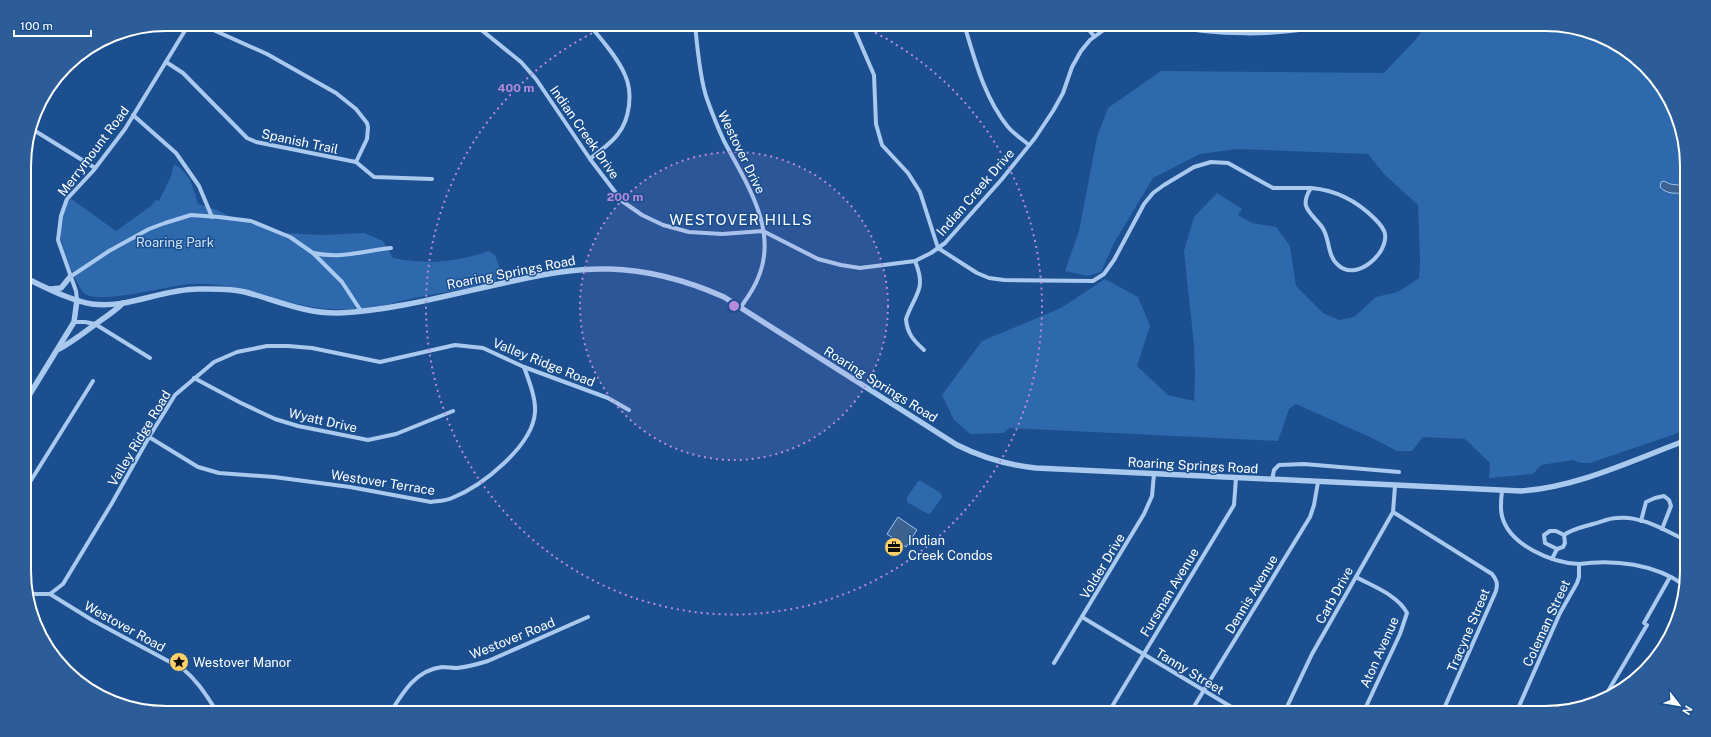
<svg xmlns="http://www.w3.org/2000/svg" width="1711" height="737" viewBox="0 0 1711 737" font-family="'Public Sans',sans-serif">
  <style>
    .green { fill: #2e69ad }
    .water { fill: #3c6290; stroke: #9cc4f0 }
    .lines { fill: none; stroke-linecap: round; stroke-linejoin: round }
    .minor { stroke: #a9c9ee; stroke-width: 4 }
    .tertiary { stroke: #a9c9ee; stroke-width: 5.5 }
    .ring { fill: none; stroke: #b68bdc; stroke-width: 2; stroke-dasharray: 2 4 }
    .labels { text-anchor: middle; stroke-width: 3; stroke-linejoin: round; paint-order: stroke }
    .street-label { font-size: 13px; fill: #fff; stroke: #1b4f8f }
    .park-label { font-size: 13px; fill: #cfe3fa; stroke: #1b4f8f }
    .poi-label { font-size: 13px; fill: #fff; stroke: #1b4f8f; text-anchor: start }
    .quarter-label { font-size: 15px; letter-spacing: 1px; fill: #fff; stroke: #1b4f8f }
    .rim { fill: none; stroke: #fff; stroke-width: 2 }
    .centre { fill: #b68bdc; stroke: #1b4f8f; stroke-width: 2 }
    .ring-label { font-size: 12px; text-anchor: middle; font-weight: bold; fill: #b68bdc; stroke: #1b4f8f; stroke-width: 3; stroke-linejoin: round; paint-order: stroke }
  </style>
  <rect width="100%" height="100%" fill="#1b4f8f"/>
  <!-- green -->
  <g class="green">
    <path d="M1427,24H1545L1599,35L1658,79L1686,148L1687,430L1590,463H1581L1573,460L1541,465L1533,474L1489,478L1490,463L1465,439L1423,437L1412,451H1397L1372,438L1296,404L1289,409L1278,441L1009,428L1004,433L970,434L954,420L942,395L982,341L1061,308L1105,279L1138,297L1150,326L1137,366L1168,395L1194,401L1195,375L1194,345L1184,251L1194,217L1217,193L1242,209L1238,215L1252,223L1276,227L1290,246L1296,286L1323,313L1339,320L1354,317L1376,297L1398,292L1419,278L1420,261L1418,205L1384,174L1368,154L1237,149L1200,154L1153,178L1114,243L1101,272L1087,276L1065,271L1079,231L1097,137L1108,108L1161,71L1384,73L1416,39Z"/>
    <path d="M174,164C190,173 193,187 198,204L217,210L231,217L284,233L321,235L364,233L383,241L393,258C428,265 456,262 489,251L495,255L500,269L495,283C468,288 441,293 414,298C404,300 395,303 385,305C369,308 350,310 334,309C285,308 242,281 191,284C166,286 107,303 87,295C77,292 61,243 60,233C59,222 65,207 70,198L116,231L151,206L156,200L159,201L171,176Z"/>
    <path d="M918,481H921L941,493L942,497L931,513L928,514L907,502V498Z"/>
  </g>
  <!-- water -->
  <g class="water">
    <path d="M1664,181L1670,184L1686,186V193C1677,193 1667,195 1660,187L1661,182Z"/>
    <path d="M898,517L917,530L906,547L887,534Z"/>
  </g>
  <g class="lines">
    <!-- minor -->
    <g class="minor">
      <path d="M200,24L267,54L336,93L356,109L367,123L368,127L367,139L356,162"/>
      <path d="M474,24L521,62L536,79L590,159L622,201L642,215L663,225L689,232L722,234L763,231L818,259L841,265L860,268L915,261L931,253L945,243L1002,179L1035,138L1053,111L1063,93L1072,67L1081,51L1090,40L1105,29L1118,24"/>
      <path d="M589,24C601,40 617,56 625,75C633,92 630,119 618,134C611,144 599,151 590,159"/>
      <path d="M695,24C697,45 700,80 707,99C712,113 718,128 724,141C746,183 779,230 758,278C754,289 747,298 741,307"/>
      <path d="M852,24L874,75L876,124L882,145L908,173L920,192L938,248L977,273L989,278L1004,280L1093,281L1104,274L1114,260L1144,204L1153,193L1164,185L1194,167L1211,162L1228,163L1273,188H1311"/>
      <path d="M964,24C975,60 984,97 1008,127C1014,134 1022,139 1029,145"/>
      <path d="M1084,24L1094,36"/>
      <path d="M1161,24C1215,36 1277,37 1331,24"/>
      <path d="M166,62L183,73L247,138L256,142L356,162L374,177L432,179"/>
      <path d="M133,115L176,153L199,186L212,217"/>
      <path d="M32,129L95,168"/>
      <path d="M1311,188C1336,190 1358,202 1375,219C1379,223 1384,228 1385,234C1388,254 1356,282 1338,265C1327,256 1330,238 1322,227C1311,212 1298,208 1311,188Z"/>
      <path d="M313,253C343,259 362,251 391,248"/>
      <path d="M915,261C927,290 915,293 906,319C907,333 913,340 924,350"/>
      <path d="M70,277L109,251L149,229L165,223L191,215L219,217L251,221L290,237L313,253L342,282L361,311"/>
      <path d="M77,300L76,291L58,240L61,216L67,199L93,171L125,129L189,24"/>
      <path d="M74,322H85L95,324L150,358"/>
      <path d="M194,378L241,403L275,419L298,426L368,440L396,434L453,411"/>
      <path d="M149,437L198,467L219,473L274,477L350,487L431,502C438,501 446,501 452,498C482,486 533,446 535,412C536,398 529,381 524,367"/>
      <path d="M1272,480L1274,470L1279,465L1304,464L1399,472"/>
      <path d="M25,490L93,381"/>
      <path d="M1502,491C1501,499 1500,508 1502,516C1509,545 1552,563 1579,564V577L1577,583L1560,613L1516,713"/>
      <path d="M1393,512L1492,574C1497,580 1498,584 1496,591L1442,713"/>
      <path d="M1641,521L1646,502L1655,498L1664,496L1669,500L1671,506L1662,529"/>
      <path d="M1550,531H1556L1564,535L1565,543L1563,547L1557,549L1545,543L1544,535Z"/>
      <path d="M1564,535C1572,529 1583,527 1593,524C1601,522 1609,518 1617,518C1641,515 1666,531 1687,541"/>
      <path d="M1552,559L1557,549"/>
      <path d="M1579,564C1614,559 1655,564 1684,585"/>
      <path d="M1686,576V575"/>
      <path d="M1356,577C1372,586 1398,595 1407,613L1400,634L1363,713"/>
      <path d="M27,594H50L92,620L183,669C198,681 207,697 218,713"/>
      <path d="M50,594L63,584L112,503L149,437L175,395L214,362L237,352L267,346H288L312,348L380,362L455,345L483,348L524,367L608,398L629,410"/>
      <path d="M1082,617L1233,708L1249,713"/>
      <path d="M1644,623L1670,577"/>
      <path d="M1054,663L1144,514L1152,496L1154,474"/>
      <path d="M1604,698L1647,625"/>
      <path d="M390,713C403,692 416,670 442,667C447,667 452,668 457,668C468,667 478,664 488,661L588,617"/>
      <path d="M1108,713L1234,505L1236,478"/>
      <path d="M1190,713L1310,517L1314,505L1318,482"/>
      <path d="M1284,713L1312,654L1393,512L1395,486"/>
    </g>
    <!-- tertiary -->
    <g class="tertiary">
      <path d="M25,278C46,287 68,300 92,304C127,309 162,289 198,289C213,289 230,288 245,292C276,300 306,314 339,313C398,310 456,293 513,281C545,274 576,268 609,269C650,270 688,281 724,297L957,445C983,458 1007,465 1036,468L1521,491C1578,487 1633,460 1687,440"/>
      <path d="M51,289L61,288L70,277"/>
      <path d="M59,349C72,342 82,334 93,326C104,318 114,312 123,303"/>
      <path d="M25,402L74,322L77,300"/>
    </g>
  </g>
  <!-- distance rings -->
  <circle cx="734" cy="306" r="154" fill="#b68bdc" fill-opacity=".12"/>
  <g class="ring">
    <circle cx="734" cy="306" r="154"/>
    <path d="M859 25A308 308 0 1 1 609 25"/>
  </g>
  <!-- icons -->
  <defs>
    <g id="office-disc" transform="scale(1)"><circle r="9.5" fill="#ffd166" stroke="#1b4f8f"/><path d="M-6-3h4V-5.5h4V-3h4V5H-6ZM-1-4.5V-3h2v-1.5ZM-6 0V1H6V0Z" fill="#111"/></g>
    <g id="sight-disc" transform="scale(1)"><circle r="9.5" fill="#ffd166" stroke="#1b4f8f"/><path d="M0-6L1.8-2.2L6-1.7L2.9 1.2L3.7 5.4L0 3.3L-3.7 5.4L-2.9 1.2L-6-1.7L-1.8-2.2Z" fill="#111"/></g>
  </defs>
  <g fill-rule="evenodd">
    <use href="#office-disc" x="894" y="547"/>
    <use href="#sight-disc" x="179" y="662"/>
  </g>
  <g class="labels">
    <!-- street labels -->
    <g class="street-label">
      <text transform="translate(585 132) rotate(55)" y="5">Indian Creek Drive</text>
      <text transform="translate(300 141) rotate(12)" y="5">Spanish Trail</text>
      <text transform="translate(93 151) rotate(-53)" y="5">Merrymount Road</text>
      <text transform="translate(742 152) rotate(64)" y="5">Westover Drive</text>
      <text transform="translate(975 192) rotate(-49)" y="5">Indian Creek Drive</text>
      <text transform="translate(511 272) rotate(-11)" y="5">Roaring Springs Road</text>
      <text transform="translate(544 362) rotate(22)" y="5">Valley Ridge Road</text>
      <text transform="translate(881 384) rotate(32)" y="5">Roaring Springs Road</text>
      <text transform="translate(323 420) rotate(13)" y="5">Wyatt Drive</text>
      <text transform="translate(139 438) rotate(-59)" y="5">Valley Ridge Road</text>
      <text transform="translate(1193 465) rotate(3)" y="5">Roaring Springs Road</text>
      <text transform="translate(383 482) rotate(9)" y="5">Westover Terrace</text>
      <text transform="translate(1102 566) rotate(-59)" y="5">Volder Drive</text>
      <text transform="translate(1169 592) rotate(-59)" y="5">Fursman Avenue</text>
      <text transform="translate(1251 594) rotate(-59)" y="5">Dennis Avenue</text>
      <text transform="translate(1334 595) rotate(-61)" y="5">Carb Drive</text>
      <text transform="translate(1546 623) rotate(-65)" y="5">Coleman Street</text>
      <text transform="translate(125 626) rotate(29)" y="5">Westover Road</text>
      <text transform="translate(1468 630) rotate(-67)" y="5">Tracyne Street</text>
      <text transform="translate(512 638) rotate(-22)" y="5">Westover Road</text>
      <text transform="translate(1379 652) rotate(-66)" y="5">Aton Avenue</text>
      <text transform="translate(1190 671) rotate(31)" y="5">Tanny Street</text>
    </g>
    <!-- park labels -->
    <g class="park-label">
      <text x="175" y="247">Roaring Park</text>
    </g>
    <!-- poi labels -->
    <g class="poi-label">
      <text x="908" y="545">Indian<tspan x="908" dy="15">Creek Condos</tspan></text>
      <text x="193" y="667">Westover Manor</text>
    </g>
    <!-- quarter labels -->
    <g class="quarter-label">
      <text x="741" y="225">WESTOVER HILLS</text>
    </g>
  </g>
  <!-- crop -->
  <path d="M0 0H1711V737H0ZM166 31H1545A135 135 0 0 1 1680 166V571A135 135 0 0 1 1545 706H166A135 135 0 0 1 31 571V166A135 135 0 0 1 166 31Z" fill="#2d5d98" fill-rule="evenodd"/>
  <path class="rim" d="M166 31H1545A135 135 0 0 1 1680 166V571A135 135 0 0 1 1545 706H166A135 135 0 0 1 31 571V166A135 135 0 0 1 166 31Z"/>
  <circle cx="734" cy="306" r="6" class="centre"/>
  <g class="ring-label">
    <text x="516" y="92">400 m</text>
    <text x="625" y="201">200 m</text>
  </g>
  <!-- north arrow -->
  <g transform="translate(1679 705) rotate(121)" stroke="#1b4f8f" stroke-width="3" paint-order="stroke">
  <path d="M0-3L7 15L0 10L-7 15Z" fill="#ffffff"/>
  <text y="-6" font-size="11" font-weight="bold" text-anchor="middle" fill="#ffffff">N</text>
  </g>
  <!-- scale -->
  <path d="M14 30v6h77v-6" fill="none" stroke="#ffffff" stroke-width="2"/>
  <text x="20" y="30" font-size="12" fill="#ffffff" stroke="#1b4f8f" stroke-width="3" paint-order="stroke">100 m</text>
</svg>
